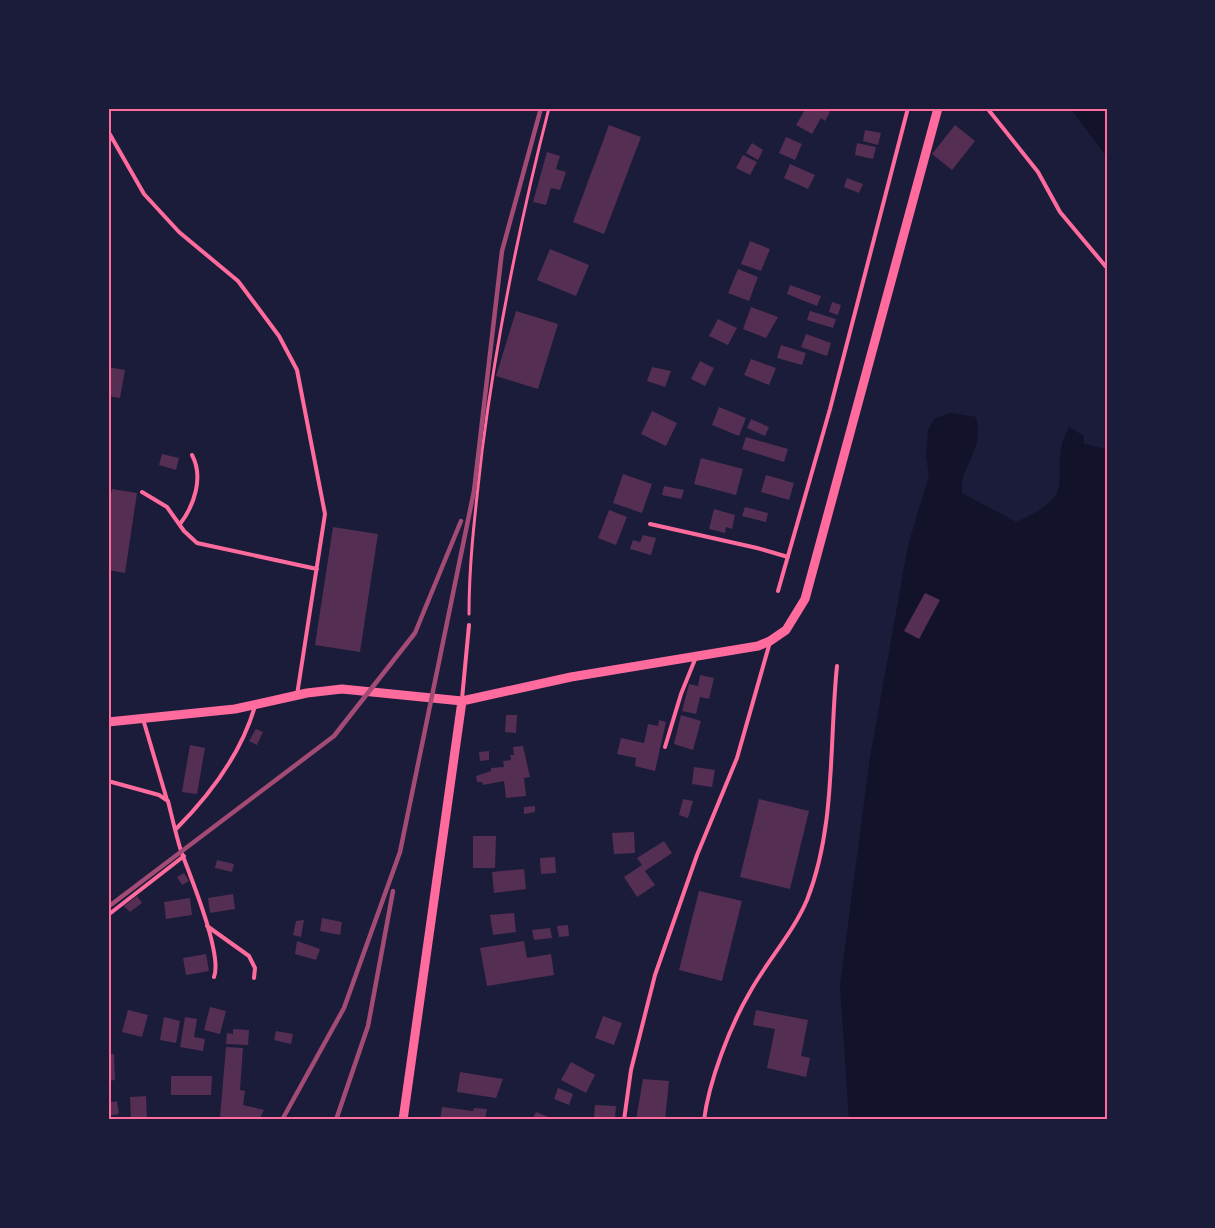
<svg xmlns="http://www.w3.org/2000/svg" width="1215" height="1228" font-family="'Nunito Sans',sans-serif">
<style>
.water{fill:#12122b}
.building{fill:#542f53}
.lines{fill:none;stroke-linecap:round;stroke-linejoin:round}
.path{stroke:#ff6b9d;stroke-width:3}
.service{stroke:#ff6b9d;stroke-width:4}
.tertiary{stroke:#ff6b9d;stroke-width:9}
.rail{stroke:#a44b75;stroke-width:4.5}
.neatline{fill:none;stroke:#ff6b9d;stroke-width:2}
</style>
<rect width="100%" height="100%" fill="#1b1b3a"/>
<path class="water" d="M 1070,108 L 1107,108 L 1107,157 Z
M 951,413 L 976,417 C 985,452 959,465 962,493 L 1016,522 C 1088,491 1043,475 1069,427 L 1084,436 L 1084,444 L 1107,449 L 1107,1120 L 849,1120 L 840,985 L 870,757 L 908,546 L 929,475 L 926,455 L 928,430 L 935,418 Z"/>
<path class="building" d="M 806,108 L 824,108 L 830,112 L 825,121 L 821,118 L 812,134 L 796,125 Z
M 609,125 L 641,137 L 604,234 L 573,222 Z
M 955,125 L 975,141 L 952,170 L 932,154 Z
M 865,130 L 881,133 L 878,145 L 863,141 Z
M 786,137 L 802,144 L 795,160 L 779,153 Z
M 752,143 L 763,150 L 758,160 L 746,153 Z
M 857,143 L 876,147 L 873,159 L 855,155 Z
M 547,152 L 560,156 L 556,169 L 566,172 L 560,190 L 551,188 L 546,205 L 533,202 Z
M 743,155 L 757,162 L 750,175 L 736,168 Z
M 790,164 L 815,175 L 808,189 L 784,178 Z
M 847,178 L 863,184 L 859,193 L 844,187 Z
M 750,241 L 770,249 L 761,271 L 741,264 Z
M 550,249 L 589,265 L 576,296 L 537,280 Z
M 738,269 L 758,277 L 749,301 L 728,293 Z
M 790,285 L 821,296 L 817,306 L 787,294 Z
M 832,302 L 841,305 L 838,315 L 829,312 Z
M 751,307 L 778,317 L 766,338 L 743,329 Z
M 516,311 L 558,324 L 538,389 L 496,376 Z
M 810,311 L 836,319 L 833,328 L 807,320 Z
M 718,319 L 737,328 L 728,345 L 709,336 Z
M 806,334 L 831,343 L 827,356 L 801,347 Z
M 781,345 L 806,353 L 802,365 L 777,358 Z
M 751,359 L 776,368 L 769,385 L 744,375 Z
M 700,361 L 714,368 L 705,386 L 691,379 Z
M 108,367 L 125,370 L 120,398 L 108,396 Z
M 652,367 L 671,371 L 665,387 L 647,381 Z
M 719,407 L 746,418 L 739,436 L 712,425 Z
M 652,411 L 677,423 L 666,446 L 641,434 Z
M 751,419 L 769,427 L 765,436 L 747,428 Z
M 746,437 L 788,449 L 784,462 L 742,449 Z
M 162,454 L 179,458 L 176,470 L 159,465 Z
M 701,458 L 743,469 L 736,495 L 694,484 Z
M 623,474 L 652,484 L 642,513 L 613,503 Z
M 766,475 L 794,483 L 789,500 L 761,492 Z
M 664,486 L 684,490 L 681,499 L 662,495 Z
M 112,489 L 137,493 L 125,573 L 108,570 L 108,507 Z
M 745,507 L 768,513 L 766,522 L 742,516 Z
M 714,509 L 735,515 L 732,529 L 726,527 L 725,533 L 709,529 Z
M 609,510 L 627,517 L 616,545 L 598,538 Z
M 333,527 L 378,534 L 360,652 L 315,645 Z
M 643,535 L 656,538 L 651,555 L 630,549 L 633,540 L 640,542 Z
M 925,593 L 940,600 L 919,639 L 904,631 Z
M 700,675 L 714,678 L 709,699 L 700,697 L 696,714 L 682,711 L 689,684 L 698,686 Z
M 506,715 L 517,715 L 516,733 L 505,732 Z
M 681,715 L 701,721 L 693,750 L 674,744 Z
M 659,720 L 666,722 L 655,771 L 635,766 L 636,758 L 617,754 L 621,738 L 644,743 L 648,724 L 658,726 Z
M 256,729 L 263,732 L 257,745 L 249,741 Z
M 190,745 L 205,748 L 197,794 L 182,792 Z
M 523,746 L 530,777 L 524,778 L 526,796 L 506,798 L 504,781 L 483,785 L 482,782 L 477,782 L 476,776 L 491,771 L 491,768 L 504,767 L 503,761 L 511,760 L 510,755 L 514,755 L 513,747 Z
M 489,751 L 489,760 L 480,761 L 479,752 Z
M 694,767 L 715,770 L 712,787 L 692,784 Z
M 683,799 L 693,801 L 688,818 L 679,815 Z
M 759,799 L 809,811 L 790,889 L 740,877 Z
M 535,806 L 535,812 L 524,814 L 524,807 Z
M 634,832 L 635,853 L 614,854 L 612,833 Z
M 473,836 L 496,836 L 495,868 L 473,868 Z
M 664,841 L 672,853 L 645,871 L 655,885 L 637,897 L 624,877 L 642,865 L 637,858 Z
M 555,857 L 556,873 L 541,874 L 540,858 Z
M 217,860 L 234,864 L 232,872 L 215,868 Z
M 524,869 L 526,889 L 494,893 L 492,872 Z
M 184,873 L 189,881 L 182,885 L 177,877 Z
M 699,891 L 742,901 L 722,981 L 679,970 Z
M 233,894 L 235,909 L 210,913 L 208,898 Z
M 137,896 L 142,903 L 130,912 L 124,906 Z
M 190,898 L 192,915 L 166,919 L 164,902 Z
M 514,913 L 516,932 L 493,935 L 490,915 Z
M 322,918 L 342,922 L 340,935 L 320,931 Z
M 304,920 L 301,937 L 293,935 L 296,921 Z
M 568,925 L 569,936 L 559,937 L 557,926 Z
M 550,928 L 552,938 L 534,940 L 532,930 Z
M 297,941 L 320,949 L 316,960 L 295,954 Z
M 524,941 L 527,958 L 551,954 L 554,975 L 487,986 L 480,948 Z
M 206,954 L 209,971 L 186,975 L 183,958 Z
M 210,1007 L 226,1011 L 220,1034 L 204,1030 Z
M 128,1010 L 148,1015 L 142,1037 L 122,1032 Z
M 756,1010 L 808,1020 L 801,1056 L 810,1058 L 806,1077 L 767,1068 L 775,1029 L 753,1025 Z
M 603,1016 L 622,1023 L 614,1045 L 595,1038 Z
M 164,1017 L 180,1021 L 176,1043 L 160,1040 Z
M 185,1017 L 197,1019 L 194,1037 L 205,1039 L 203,1051 L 180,1047 Z
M 233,1029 L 249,1030 L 248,1045 L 226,1044 L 227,1033 L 233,1034 Z
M 276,1031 L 293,1034 L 291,1044 L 274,1040 Z
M 226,1047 L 243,1048 L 240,1090 L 245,1091 L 243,1105 L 264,1110 L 259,1120 L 228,1120 L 220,1117 Z
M 114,1054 L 115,1080 L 108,1081 L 108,1055 Z
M 571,1062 L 595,1075 L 586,1093 L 561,1080 Z
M 460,1072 L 503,1079 L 496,1098 L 457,1092 Z
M 171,1076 L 212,1076 L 211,1095 L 171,1095 Z
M 643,1079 L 669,1081 L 665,1120 L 636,1120 Z
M 558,1088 L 573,1094 L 569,1105 L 554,1099 Z
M 146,1096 L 147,1119 L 131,1120 L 130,1097 Z
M 117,1101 L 119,1114 L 108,1116 L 108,1103 Z
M 595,1105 L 616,1106 L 615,1118 L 594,1117 Z
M 442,1107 L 473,1111 L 474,1108 L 487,1109 L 485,1120 L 440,1120 Z
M 536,1112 L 556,1120 L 532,1120 Z"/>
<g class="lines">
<path class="path" d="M 469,614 C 469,559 476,506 482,451 C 497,335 520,221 549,108"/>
<path class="service" d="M 987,108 L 1038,172 L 1060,212 L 1107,268
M 108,131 L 144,194 L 179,232 L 238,281 L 279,336 L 297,370 L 325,514 L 297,695
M 142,492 L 167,507 L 184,531 L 197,543 L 317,569
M 180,524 C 194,506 204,477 192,455
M 650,524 L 757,548 L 788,557
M 778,591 L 830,409 L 908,108
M 462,699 L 469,625
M 143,719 L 167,800
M 665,747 L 681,694 L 696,657
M 108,781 L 159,795 L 168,801 C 172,817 176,835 181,851 C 190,875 223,955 214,977
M 176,829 C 211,794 241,754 255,706
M 108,915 L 184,856
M 207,926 L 249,956 L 255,968 L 254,978
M 624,1120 L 631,1070 L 655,975 L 697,855 L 737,758 L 770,642
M 704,1120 C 709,1081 730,1026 750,992 C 767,961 793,933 807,900 C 836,827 829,743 837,666"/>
<path class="tertiary" d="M 108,722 L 235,709 L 307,693 L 342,689 L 462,701 L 571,677 L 758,646 L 770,641 L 786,630 L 805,599 L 938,108
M 403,1120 L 462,701"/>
<path class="rail" d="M 108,907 L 334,736 L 415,633 L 461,521
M 282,1120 L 344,1008 L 400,852 L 474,491 L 502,251 L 541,108
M 336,1120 L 368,1026 L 393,891"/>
</g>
<rect width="1215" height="1228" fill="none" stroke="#1b1b3a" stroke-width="219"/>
<rect x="110" y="110" width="996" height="1008" class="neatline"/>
</svg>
